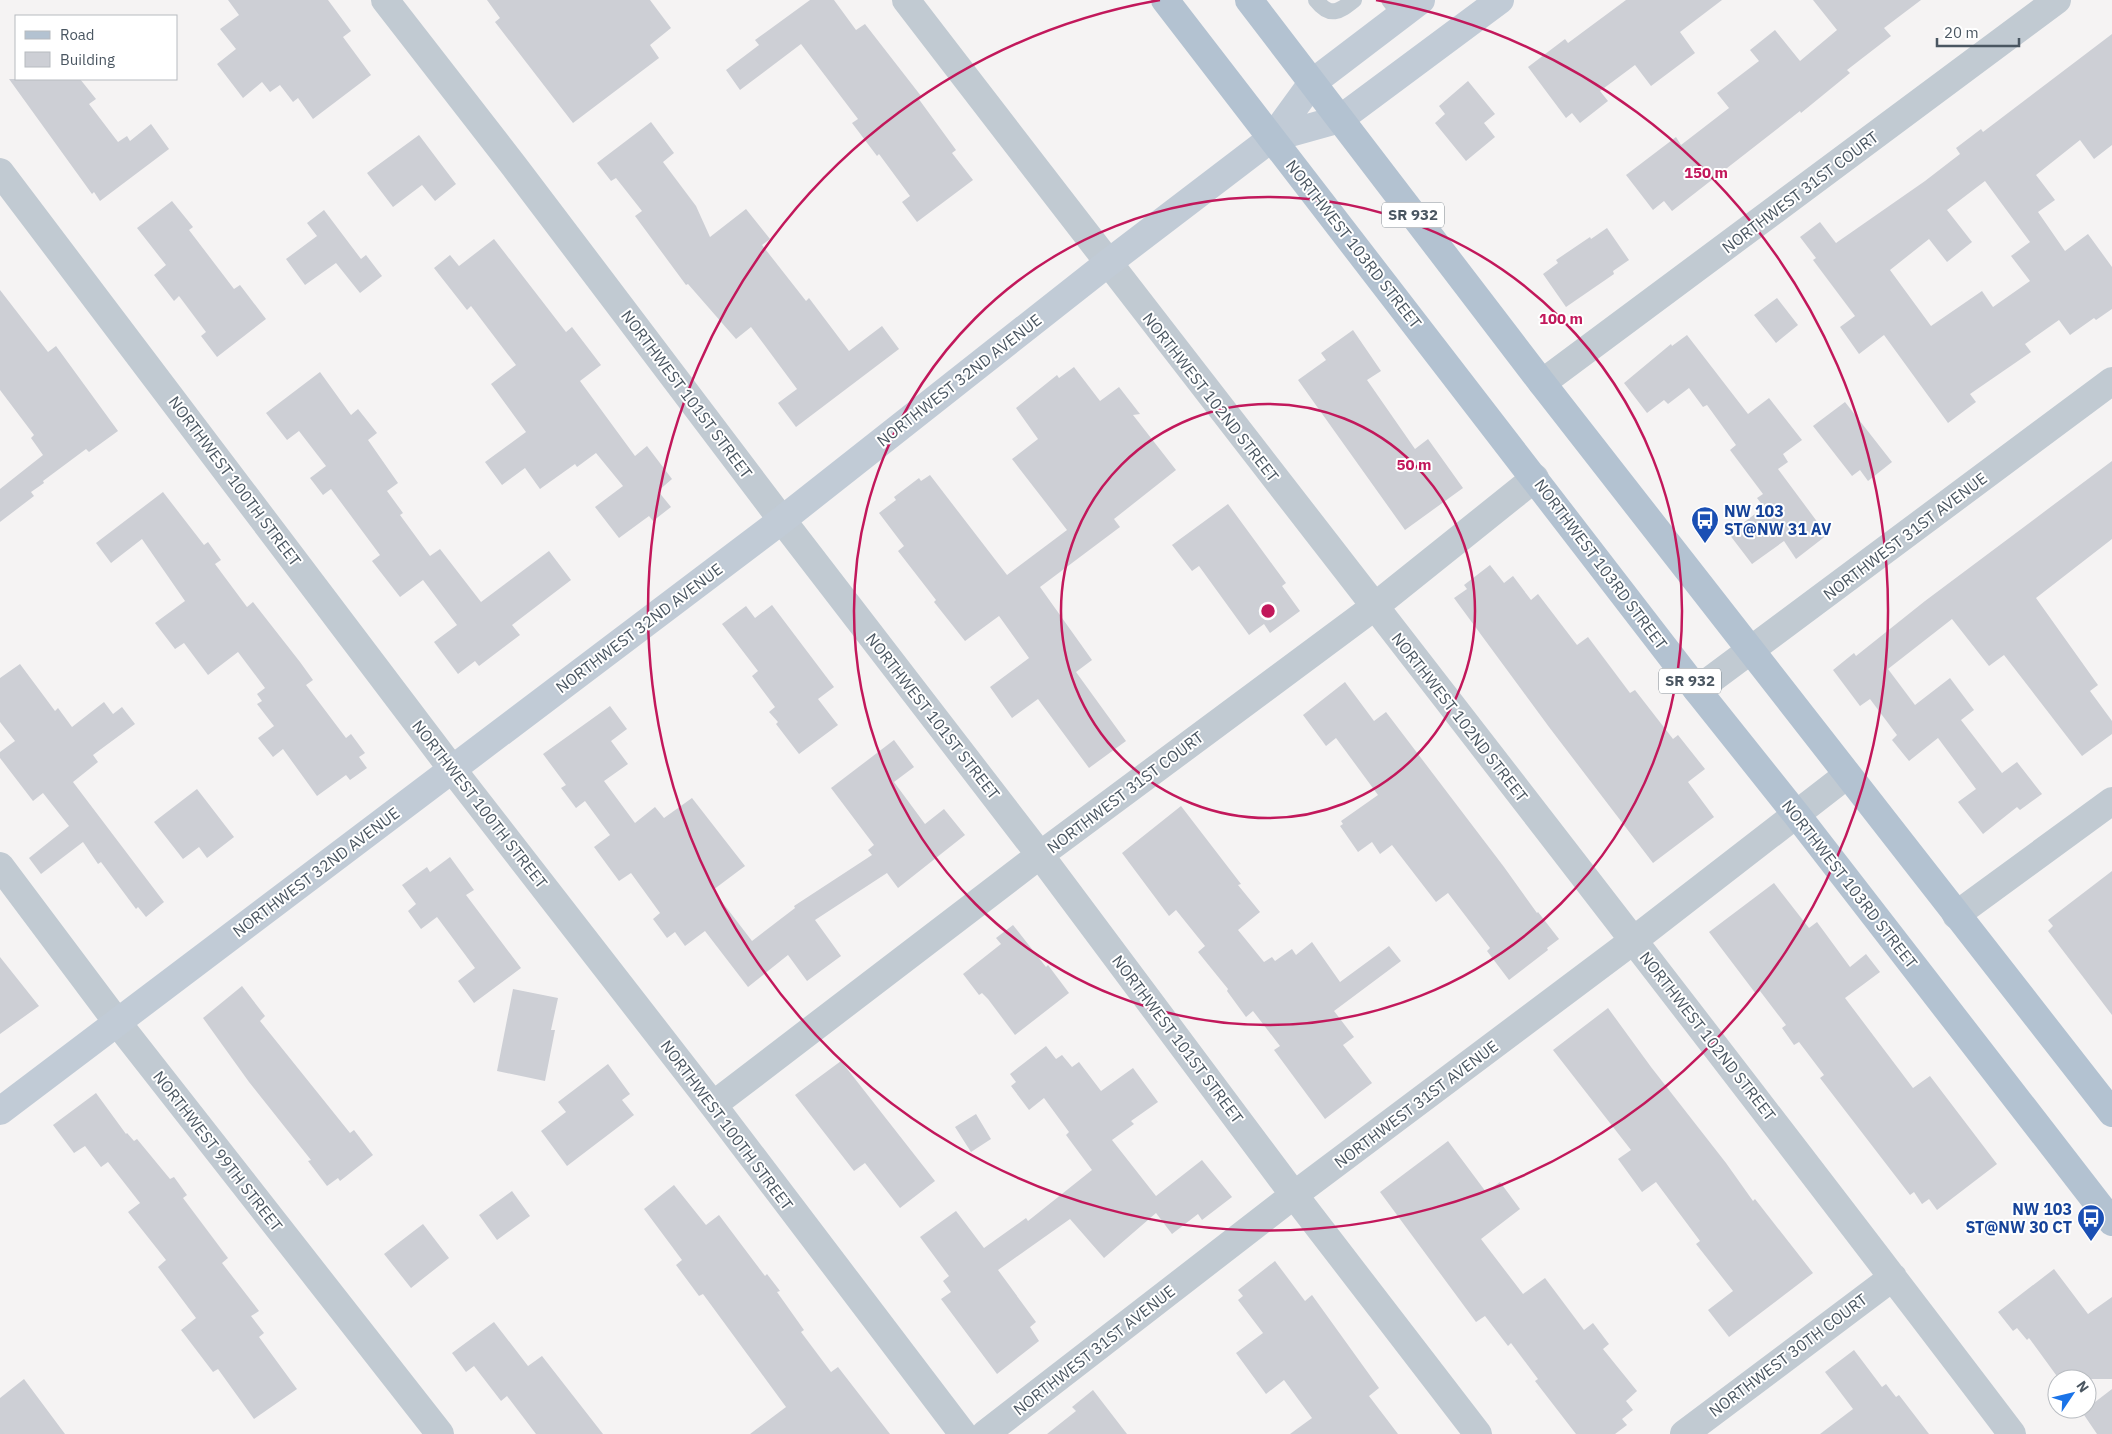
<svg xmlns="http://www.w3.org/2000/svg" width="2112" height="1434" font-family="'IBM Plex Sans',sans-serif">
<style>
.building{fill:#cdcfd5;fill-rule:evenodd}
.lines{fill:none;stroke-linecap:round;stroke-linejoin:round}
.lane{stroke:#c1cad2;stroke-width:16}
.street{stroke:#c1cad2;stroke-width:28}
.secondary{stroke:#c1cbd6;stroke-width:28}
.primary{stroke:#b3c2d1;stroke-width:28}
.ring{fill:none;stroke:#c2185b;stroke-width:2.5}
.labels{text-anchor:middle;stroke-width:4;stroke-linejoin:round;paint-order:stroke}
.shield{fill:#fff;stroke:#808990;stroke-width:1}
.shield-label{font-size:15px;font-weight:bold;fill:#4a5661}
.street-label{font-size:16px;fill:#4a5661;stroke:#fff}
.transit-label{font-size:16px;font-weight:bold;fill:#164399;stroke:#fff;text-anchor:start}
.centre{fill:#c2185b;stroke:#fff;stroke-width:2.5}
.ring-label{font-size:15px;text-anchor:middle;font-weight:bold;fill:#c2185b;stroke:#fff;stroke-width:4;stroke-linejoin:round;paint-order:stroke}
</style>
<rect width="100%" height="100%" fill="#f5f3f3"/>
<path class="building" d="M 228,0 L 328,0 L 351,31 L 343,37 L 371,75 L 313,119 L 298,98 L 293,102 L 280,85 L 270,92 L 262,82 L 243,98 L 217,64 L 236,49 L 220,29 L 239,15 Z
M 487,0 L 650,0 L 671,28 L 650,45 L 659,58 L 573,123 L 495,22 L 500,18 Z
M 810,0 L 834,0 L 856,30 L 865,24 L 921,96 L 918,98 L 956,150 L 952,153 L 973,180 L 917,222 L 902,202 L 910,196 L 879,154 L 877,156 L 852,123 L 858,119 L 801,44 L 740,90 L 726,70 L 759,45 L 755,40 Z
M 1626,0 L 1722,0 L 1680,32 L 1695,53 L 1651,86 L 1635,65 L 1600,91 L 1608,101 L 1580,123 L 1572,113 L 1566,118 L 1528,67 L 1565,39 L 1568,43 Z
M 1813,0 L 1921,0 L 1884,28 L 1891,36 L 1847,70 L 1850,73 L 1801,113 L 1800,111 L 1672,211 L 1664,201 L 1653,210 L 1626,175 L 1676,137 L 1681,145 L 1729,108 L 1717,93 L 1759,61 L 1750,50 L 1775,30 L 1800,61 L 1837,30 Z
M 2112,34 L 2112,145 L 2094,159 L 2080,140 L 2036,175 L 2055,200 L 2038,212 L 2065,251 L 2088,234 L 2112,267 L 2112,309 L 2096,320 L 2094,318 L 2070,335 L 2059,320 L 2025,344 L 2031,352 L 1970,394 L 1976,402 L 1948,423 L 1884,335 L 1859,354 L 1840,327 L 1855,316 L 1813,260 L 1816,258 L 1800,237 L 1820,222 L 1836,243 L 1925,181 L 1960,154 L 1956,148 L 1981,129 L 1983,132 ZM 1985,181 L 2030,242 L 2011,256 L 2030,281 L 1993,307 L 1982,291 L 1931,326 L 1890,270 L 1929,239 L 1947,262 L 1972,242 L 1947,210 Z
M 9,79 L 80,79 L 96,99 L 89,104 L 118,142 L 127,136 L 130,141 L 151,124 L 169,149 L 100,201 L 94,192 L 92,194 Z
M 1468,81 L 1495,114 L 1484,123 L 1495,137 L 1466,161 L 1435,123 L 1445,114 L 1439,106 Z
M 651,122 L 674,153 L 663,162 L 696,206 L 710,237 L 746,209 L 770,239 L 762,245 L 806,301 L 809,298 L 849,351 L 882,326 L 899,349 L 796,427 L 778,403 L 797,389 L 751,327 L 736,339 L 688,284 L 686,285 L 635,216 L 642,211 L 616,178 L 611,181 L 597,163 Z
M 419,135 L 456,184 L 435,201 L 422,185 L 393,207 L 367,173 Z
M 172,201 L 193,227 L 189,230 L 234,289 L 240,285 L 266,319 L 217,357 L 201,336 L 206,332 L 179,296 L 174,301 L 154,275 L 166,265 L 137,228 Z
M 324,210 L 361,259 L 366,255 L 382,276 L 360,293 L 336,263 L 305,285 L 286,259 L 317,236 L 307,223 Z
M 1607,228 L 1629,260 L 1613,271 L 1614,274 L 1566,307 L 1543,274 L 1558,263 L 1556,260 L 1590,237 L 1591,239 Z
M 494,239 L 566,332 L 572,327 L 601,365 L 580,381 L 635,456 L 647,446 L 672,479 L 658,491 L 671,507 L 653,521 L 649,516 L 619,538 L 595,507 L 623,486 L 596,453 L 577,467 L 575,464 L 540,489 L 525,468 L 502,485 L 485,462 L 526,432 L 491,384 L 516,365 L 471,306 L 467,310 L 434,268 L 450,255 L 459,266 Z
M 0,290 L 48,352 L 56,346 L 118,431 L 89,452 L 86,449 L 43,481 L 44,483 L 31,492 L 34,496 L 0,522 L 0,489 L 43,455 L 31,438 L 34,435 L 0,390 Z
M 1777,298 L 1798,325 L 1776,343 L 1754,315 Z
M 1353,330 L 1381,371 L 1367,380 L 1415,449 L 1428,439 L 1463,488 L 1405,530 L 1298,380 L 1326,360 L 1321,353 Z
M 1687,335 L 1748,414 L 1769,398 L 1802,440 L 1783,454 L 1788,462 L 1778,469 L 1827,535 L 1796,559 L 1784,541 L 1752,564 L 1729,534 L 1764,507 L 1757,498 L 1763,494 L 1730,450 L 1736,445 L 1707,405 L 1703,407 L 1689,388 L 1668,404 L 1664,400 L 1647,413 L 1624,383 L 1671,344 L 1672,346 Z
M 1074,367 L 1100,401 L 1119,387 L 1140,414 L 1133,415 L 1176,470 L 1114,519 L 1120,527 L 1040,587 L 1092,660 L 1076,672 L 1126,741 L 1089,768 L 1038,699 L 1012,718 L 990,687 L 1029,658 L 999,616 L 965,641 L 934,602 L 936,600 L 898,551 L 904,546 L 879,513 L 896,500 L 894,497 L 919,478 L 921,481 L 930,475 L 1007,575 L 1067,530 L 1012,459 L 1038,439 L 1016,408 L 1057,375 L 1059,378 Z
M 320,372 L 351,415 L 358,409 L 377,433 L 368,440 L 398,483 L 387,491 L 403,513 L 400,515 L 430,556 L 440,549 L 481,602 L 549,551 L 571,580 L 512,625 L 520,635 L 479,666 L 475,661 L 458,674 L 434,642 L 457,625 L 423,580 L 400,597 L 372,561 L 380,555 L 331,489 L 323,495 L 310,478 L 326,466 L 299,431 L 287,440 L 266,413 Z
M 1845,402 L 1892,462 L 1868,481 L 1860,470 L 1852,476 L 1813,426 Z
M 2112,461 L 2112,539 L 2036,598 L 2098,685 L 2090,691 L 2112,721 L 2112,734 L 2082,756 L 2004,655 L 1989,666 L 1952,619 L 1888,669 L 1915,705 L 1950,678 L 1974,710 L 1961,720 L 2002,773 L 2017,762 L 2042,794 L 2020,810 L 2017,807 L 1983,834 L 1958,802 L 1976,789 L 1938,738 L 1909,761 L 1892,740 L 1897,735 L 1870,699 L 1860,706 L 1833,670 L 1854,653 L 1856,656 L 1925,601 Z
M 163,492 L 204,545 L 208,542 L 221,560 L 215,564 L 247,607 L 253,602 L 300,662 L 313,680 L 306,685 L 346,738 L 351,734 L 365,753 L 359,757 L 367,768 L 350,780 L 346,775 L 317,796 L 283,749 L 273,757 L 258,738 L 274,726 L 257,704 L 262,701 L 257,694 L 265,688 L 238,652 L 208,675 L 184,643 L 175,649 L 155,623 L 185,601 L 142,539 L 111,563 L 96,543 Z
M 1228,504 L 1286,583 L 1282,586 L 1300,611 L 1270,633 L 1264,624 L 1249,635 L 1199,566 L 1192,571 L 1172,545 Z
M 1490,565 L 1504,583 L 1513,576 L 1531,600 L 1538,594 L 1577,645 L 1588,637 L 1630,693 L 1635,690 L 1673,739 L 1678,735 L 1705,769 L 1688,782 L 1714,817 L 1653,863 L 1549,727 L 1454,598 L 1467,589 L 1464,585 Z
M 772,605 L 834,687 L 818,699 L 838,725 L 799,754 L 776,724 L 778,722 L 769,712 L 775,707 L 752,676 L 758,671 L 722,624 L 746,606 L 755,618 Z
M 20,664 L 55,711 L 58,708 L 72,727 L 104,702 L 113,714 L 122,707 L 135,724 L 93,755 L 98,762 L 73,782 L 164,902 L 146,917 L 138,907 L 136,909 L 101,862 L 98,864 L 83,842 L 41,874 L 29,858 L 69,826 L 43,793 L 33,801 L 0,758 L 0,752 L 15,741 L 0,722 L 0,678 Z
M 1345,682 L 1374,721 L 1386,712 L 1504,867 L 1537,913 L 1538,912 L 1559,939 L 1547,948 L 1548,950 L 1509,980 L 1487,951 L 1490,948 L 1448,893 L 1436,902 L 1392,845 L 1380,854 L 1372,842 L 1358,852 L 1340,826 L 1343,824 L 1341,821 L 1378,795 L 1336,738 L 1326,746 L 1303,715 Z
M 610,706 L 627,729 L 611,741 L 628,764 L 604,781 L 635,823 L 655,807 L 664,818 L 692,798 L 745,866 L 713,890 L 752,941 L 795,908 L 794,906 L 872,855 L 868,850 L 874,845 L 831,788 L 894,740 L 914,767 L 894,782 L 925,824 L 944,809 L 965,835 L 898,888 L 887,873 L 815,920 L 841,956 L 807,981 L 788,955 L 748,987 L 705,931 L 685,946 L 675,932 L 667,938 L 653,919 L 660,913 L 631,873 L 619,881 L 594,847 L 610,835 L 585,801 L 576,808 L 561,788 L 566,785 L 543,754 Z
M 197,789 L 234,837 L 207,858 L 199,847 L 183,859 L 154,822 Z
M 1181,806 L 1241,884 L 1238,885 L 1260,912 L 1238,930 L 1264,962 L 1272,957 L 1275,961 L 1292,949 L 1296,955 L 1312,942 L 1340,982 L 1389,946 L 1401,961 L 1334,1011 L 1354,1037 L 1343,1045 L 1372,1083 L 1325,1119 L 1274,1050 L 1280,1046 L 1253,1011 L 1246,1017 L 1227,991 L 1228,989 L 1198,952 L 1205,946 L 1176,910 L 1169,916 L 1122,853 Z
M 450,857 L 474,890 L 466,895 L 521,968 L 474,1003 L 458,981 L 475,968 L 437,917 L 421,929 L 408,911 L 416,904 L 402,885 L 427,867 L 430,872 Z
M 2112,871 L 2112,1015 L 2048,931 L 2053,926 L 2048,920 Z
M 1774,883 L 1809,928 L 1817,922 L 1850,967 L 1866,954 L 1880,972 L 1845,998 L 1913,1088 L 1930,1076 L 1997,1164 L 1937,1210 L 1929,1199 L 1922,1204 L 1914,1192 L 1910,1195 L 1820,1078 L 1824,1075 L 1799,1042 L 1794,1045 L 1782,1028 L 1786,1025 L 1760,991 L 1756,994 L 1709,932 Z
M 1013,925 L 1046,967 L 1048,965 L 1069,993 L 1015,1035 L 988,999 L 982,993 L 979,995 L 963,974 L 1001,944 L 996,938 Z
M 0,957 L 39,1006 L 0,1034 Z
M 242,986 L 265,1016 L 260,1021 L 350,1133 L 354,1130 L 373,1155 L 340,1181 L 338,1178 L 327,1186 L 308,1161 L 311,1160 L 249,1082 L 203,1018 Z
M 513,989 L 558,998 L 551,1030 L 555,1030 L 545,1081 L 497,1071 Z
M 1608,1008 L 1651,1067 L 1726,1163 L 1753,1201 L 1755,1199 L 1813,1273 L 1729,1337 L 1708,1310 L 1733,1291 L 1696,1244 L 1700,1241 L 1656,1182 L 1642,1192 L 1618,1159 L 1631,1150 L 1553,1050 Z
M 1046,1046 L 1056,1059 L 1062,1055 L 1072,1067 L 1079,1062 L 1101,1091 L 1133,1068 L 1158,1102 L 1131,1121 L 1134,1124 L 1112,1140 L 1156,1196 L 1202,1160 L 1232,1197 L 1202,1220 L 1198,1214 L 1172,1234 L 1156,1213 L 1104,1258 L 1070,1219 L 998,1270 L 1036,1322 L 1030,1327 L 1039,1341 L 997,1374 L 941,1299 L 951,1292 L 943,1281 L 949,1276 L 920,1237 L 956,1211 L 984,1248 L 1026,1218 L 1028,1221 L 1092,1170 L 1066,1135 L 1069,1132 L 1044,1098 L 1029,1110 L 1011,1086 L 1016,1082 L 1010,1074 Z
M 841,1061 L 935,1181 L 900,1208 L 865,1163 L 854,1171 L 795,1095 Z
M 608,1064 L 630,1094 L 622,1100 L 634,1115 L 567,1166 L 541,1131 L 566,1112 L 558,1102 Z
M 96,1093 L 126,1134 L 127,1133 L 134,1141 L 137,1139 L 170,1179 L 174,1177 L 187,1195 L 183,1198 L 228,1258 L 222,1263 L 259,1311 L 251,1316 L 264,1333 L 259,1337 L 297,1389 L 254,1419 L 218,1369 L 213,1372 L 181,1330 L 196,1318 L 158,1267 L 166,1260 L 128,1212 L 140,1203 L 108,1162 L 101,1167 L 85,1146 L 74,1153 L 53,1125 Z
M 976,1114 L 991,1139 L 971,1152 L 955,1127 Z
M 1448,1141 L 1486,1192 L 1500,1182 L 1520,1209 L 1481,1239 L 1523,1294 L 1545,1278 L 1584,1330 L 1593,1323 L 1609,1344 L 1603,1349 L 1637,1391 L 1626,1401 L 1633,1410 L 1622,1419 L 1627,1425 L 1615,1434 L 1576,1434 L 1535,1381 L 1538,1379 L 1511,1343 L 1508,1346 L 1485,1316 L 1476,1322 L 1380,1192 Z
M 674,1185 L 706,1225 L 719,1215 L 765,1276 L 767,1274 L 780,1291 L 777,1292 L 804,1330 L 801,1332 L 831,1372 L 838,1367 L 890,1434 L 750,1434 L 786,1407 L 703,1294 L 699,1296 L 676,1265 L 682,1260 L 644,1209 Z
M 512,1191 L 530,1216 L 497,1240 L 479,1215 Z
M 423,1224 L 449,1258 L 411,1288 L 384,1254 Z
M 1275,1261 L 1305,1301 L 1312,1295 L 1379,1388 L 1369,1396 L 1398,1434 L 1290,1434 L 1312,1418 L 1284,1380 L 1266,1394 L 1236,1353 L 1263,1333 L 1238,1300 L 1243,1296 L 1238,1290 Z
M 2054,1269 L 2088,1314 L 2112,1297 L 2112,1379 L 2059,1379 L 2029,1338 L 2027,1340 L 2017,1328 L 2013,1331 L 1998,1312 Z
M 494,1322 L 528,1366 L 542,1356 L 603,1434 L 536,1434 L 507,1396 L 501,1401 L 474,1366 L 466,1372 L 452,1353 Z
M 1854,1350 L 1882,1387 L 1886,1384 L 1896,1397 L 1899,1395 L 1929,1434 L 1820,1434 L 1853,1409 L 1825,1372 Z
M 24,1379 L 65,1434 L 0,1434 L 0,1398 Z
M 2112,1389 L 2112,1434 L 2097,1434 L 2082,1412 Z
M 1093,1390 L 1127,1434 L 1047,1434 L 1076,1411 L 1072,1407 Z"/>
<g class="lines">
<path class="lane" d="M 1316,0 C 1330,18 1339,12 1354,0
M 1389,0 L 1401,16"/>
<path class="street" d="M 385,0 L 514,166 L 782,520 L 1040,855 L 1294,1195 L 1478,1434
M 906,0 C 1274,479 1647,953 2012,1434
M 0,172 L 452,769 L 713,1105 L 963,1434
M 1542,383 L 2057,0
M 1697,690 L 2112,381
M 0,866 L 117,1022 L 440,1434
M 1956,915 L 2112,801
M 713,1105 L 1040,855 L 1374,607 L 1535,478
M 985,1434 L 1294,1195 L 1634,940 L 1847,775
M 1684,1434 L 1893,1277"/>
<path class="secondary" d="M 1272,138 L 1340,119 L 1500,0
M 0,1111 L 782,520 L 1108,263 L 1272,138 L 1312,83 L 1421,0"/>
<path class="primary" d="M 1165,0 L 1697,690 L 1796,814 L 2112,1222
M 1249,0 L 1542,383 L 2112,1113"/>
</g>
<g class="ring">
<circle cx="1268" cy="611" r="207"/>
<circle cx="1268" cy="611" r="414"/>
<path d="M1376 0A620 620 0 1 1 1160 0"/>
</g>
<defs>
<g id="bus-pin" transform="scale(1.4375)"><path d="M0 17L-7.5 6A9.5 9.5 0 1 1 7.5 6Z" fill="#1a4fb4" stroke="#fff"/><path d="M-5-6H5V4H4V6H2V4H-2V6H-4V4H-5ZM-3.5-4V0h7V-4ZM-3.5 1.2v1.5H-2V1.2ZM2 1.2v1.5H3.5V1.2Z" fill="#fff"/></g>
</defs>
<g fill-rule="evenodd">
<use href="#bus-pin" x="1705" y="520"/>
<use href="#bus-pin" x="2091" y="1218"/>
</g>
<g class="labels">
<g class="shield">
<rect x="1382" y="202.5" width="62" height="25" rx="4"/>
<rect x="1659" y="668.5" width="62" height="25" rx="4"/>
</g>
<g class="shield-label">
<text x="1413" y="220">SR 932</text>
<text x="1690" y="686">SR 932</text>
</g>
<g class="street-label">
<text transform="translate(1800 192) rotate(-37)" y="6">NORTHWEST 31ST COURT</text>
<text transform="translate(1354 244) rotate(52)" y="6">NORTHWEST 103RD STREET</text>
<text transform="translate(959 380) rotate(-38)" y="6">NORTHWEST 32ND AVENUE</text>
<text transform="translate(687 394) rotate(53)" y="6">NORTHWEST 101ST STREET</text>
<text transform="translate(1211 397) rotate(52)" y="6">NORTHWEST 102ND STREET</text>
<text transform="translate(235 481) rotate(53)" y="6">NORTHWEST 100TH STREET</text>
<text transform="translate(1905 536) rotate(-37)" y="6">NORTHWEST 31ST AVENUE</text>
<text transform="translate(1601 564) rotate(53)" y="6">NORTHWEST 103RD STREET</text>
<text transform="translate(639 628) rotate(-37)" y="6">NORTHWEST 32ND AVENUE</text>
<text transform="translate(933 716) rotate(52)" y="6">NORTHWEST 101ST STREET</text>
<text transform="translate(1460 717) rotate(52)" y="6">NORTHWEST 102ND STREET</text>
<text transform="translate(1125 792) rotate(-37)" y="6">NORTHWEST 31ST COURT</text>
<text transform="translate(480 804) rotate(52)" y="6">NORTHWEST 100TH STREET</text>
<text transform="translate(316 872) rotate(-37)" y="6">NORTHWEST 32ND AVENUE</text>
<text transform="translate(1850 884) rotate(52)" y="6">NORTHWEST 103RD STREET</text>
<text transform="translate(1708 1036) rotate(52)" y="6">NORTHWEST 102ND STREET</text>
<text transform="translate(1178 1039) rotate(53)" y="6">NORTHWEST 101ST STREET</text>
<text transform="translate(1416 1104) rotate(-37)" y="6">NORTHWEST 31ST AVENUE</text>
<text transform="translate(727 1125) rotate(53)" y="6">NORTHWEST 100TH STREET</text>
<text transform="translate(218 1151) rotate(52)" y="6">NORTHWEST 99TH STREET</text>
<text transform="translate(1094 1350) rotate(-38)" y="6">NORTHWEST 31ST AVENUE</text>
<text transform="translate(1788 1355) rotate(-37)" y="6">NORTHWEST 30TH COURT</text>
</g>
<g class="transit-label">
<text x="1724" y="517">NW 103<tspan x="1724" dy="18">ST@NW 31 AV</tspan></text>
<text x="2072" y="1215" text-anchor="end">NW 103<tspan x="2072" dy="18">ST@NW 30 CT</tspan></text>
</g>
</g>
<circle cx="1268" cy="611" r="8" class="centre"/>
<g class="ring-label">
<text x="1706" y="178">150 m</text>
<text x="1561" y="324">100 m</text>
<text x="1414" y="470">50 m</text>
</g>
<rect x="15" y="15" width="162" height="65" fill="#ffffff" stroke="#b7bbc0"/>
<rect x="25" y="31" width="25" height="8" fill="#b3c2d1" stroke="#b7bbc0"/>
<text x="60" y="40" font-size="15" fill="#4a5661">Road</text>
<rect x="25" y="52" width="25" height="15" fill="#cdcfd5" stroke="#b7bbc0"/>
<text x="60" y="65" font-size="15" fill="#4a5661">Building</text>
<g transform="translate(2072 1394) rotate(55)"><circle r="24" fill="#ffffff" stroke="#b7bbc0"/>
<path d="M0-4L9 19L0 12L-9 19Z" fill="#1a73e8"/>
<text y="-8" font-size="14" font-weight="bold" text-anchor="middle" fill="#4a5661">N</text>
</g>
<path d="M1937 38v8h82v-8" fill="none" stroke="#4a5661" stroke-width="2.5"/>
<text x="1944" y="38" font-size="15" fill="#4a5661" stroke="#ffffff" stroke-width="4" paint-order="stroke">20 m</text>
</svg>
